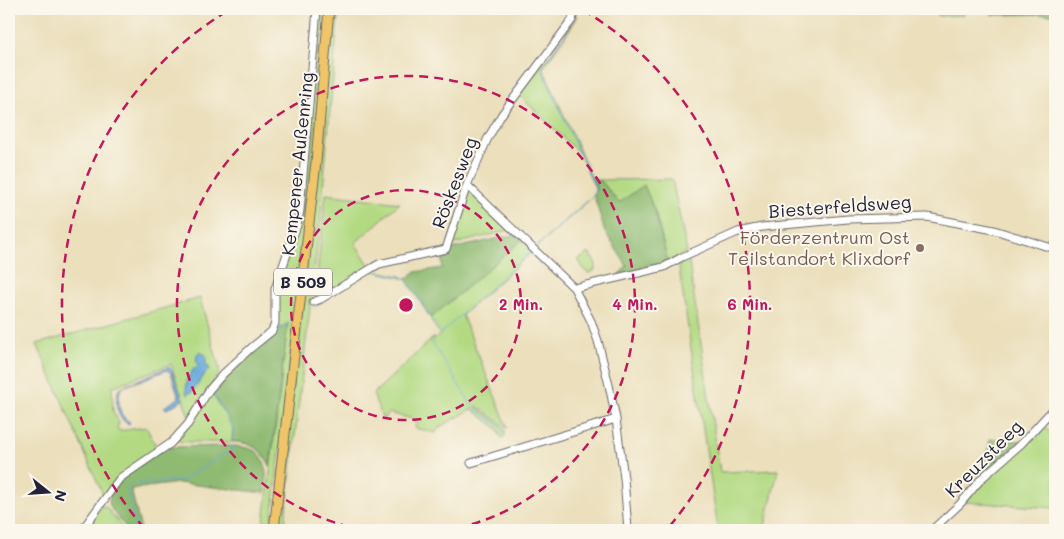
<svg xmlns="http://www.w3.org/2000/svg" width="1064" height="539" font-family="Mali,sans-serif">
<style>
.green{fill:#b3da83;stroke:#6a7e5f;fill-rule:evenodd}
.forest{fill:#8eba71;stroke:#586e56}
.water{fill:#68a9db;stroke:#45668b}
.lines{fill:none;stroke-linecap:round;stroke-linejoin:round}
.stream{stroke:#68a9db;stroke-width:1}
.minor-casing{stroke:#686468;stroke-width:9}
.major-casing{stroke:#686468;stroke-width:11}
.minor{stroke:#fff;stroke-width:7}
.major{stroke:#eec569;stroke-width:9}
.ring{fill:none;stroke:#c2185b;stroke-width:2.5;stroke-dasharray:9 6}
.education-dot{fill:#8d6e63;stroke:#fbf7ec;stroke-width:2}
.labels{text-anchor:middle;stroke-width:4;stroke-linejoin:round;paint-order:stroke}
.shield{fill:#fbf7ec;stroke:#636270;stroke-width:1}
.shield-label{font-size:16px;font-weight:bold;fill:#22223b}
.street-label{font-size:18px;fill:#22223b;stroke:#fbf7ec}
.education-label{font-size:18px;fill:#785e54;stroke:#fbf7ec;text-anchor:end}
.centre{fill:#c2185b;stroke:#fbf7ec;stroke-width:2.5}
.ring-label{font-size:15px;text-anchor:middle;font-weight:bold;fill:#c2185b;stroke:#fbf7ec;stroke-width:4;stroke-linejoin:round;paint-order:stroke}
</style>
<rect width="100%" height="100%" fill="#fbf7ec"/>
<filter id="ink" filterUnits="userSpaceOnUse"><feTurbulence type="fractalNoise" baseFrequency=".02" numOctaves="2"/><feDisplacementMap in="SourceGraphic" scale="10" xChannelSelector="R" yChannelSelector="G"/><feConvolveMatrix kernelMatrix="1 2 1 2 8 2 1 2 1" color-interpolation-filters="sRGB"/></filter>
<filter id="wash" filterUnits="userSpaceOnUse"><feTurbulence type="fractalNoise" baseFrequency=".0096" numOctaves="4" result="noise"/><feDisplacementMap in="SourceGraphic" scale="20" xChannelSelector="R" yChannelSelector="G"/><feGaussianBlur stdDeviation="1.12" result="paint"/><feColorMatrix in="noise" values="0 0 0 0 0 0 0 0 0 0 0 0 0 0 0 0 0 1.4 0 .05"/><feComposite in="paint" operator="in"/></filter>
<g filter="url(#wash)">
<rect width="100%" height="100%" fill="#ebdfbc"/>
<path class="green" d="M 319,9 L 325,9 L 319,101 L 271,530 L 263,530 L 288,324 L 277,330 L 277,289 L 298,225 Z
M 332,9 L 339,9 L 320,221 L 284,530 L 277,530 Z
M 939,9 L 963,9 L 964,15 L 938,16 Z
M 576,15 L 576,20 L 543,68 L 596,188 L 595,195 L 535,248 L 594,195 L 595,188 L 579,153 L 519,95 L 563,38 Z
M 672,179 L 687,252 L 668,262 L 655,212 L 644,185 L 619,204 L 603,183 L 598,180 Z
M 468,189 L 510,230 L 451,245 L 449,243 Z
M 326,194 L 400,203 L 355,243 L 370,266 L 322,297 L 317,297 L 315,293 Z
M 522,240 L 533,251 L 462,315 L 508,428 L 477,406 L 476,407 L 502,426 L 505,430 L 505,436 L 502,438 L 500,436 L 498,429 L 472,409 L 438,428 L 436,433 L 415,428 L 417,420 L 389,413 L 383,420 L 373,394 L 433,338 L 435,339 L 440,334 L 406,279 L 371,270 L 401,276 L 406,279 L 410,283 Z
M 589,253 L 596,264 L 595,270 L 589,273 L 586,272 L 578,260 Z
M 688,256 L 720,472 L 778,470 L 764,530 L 718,530 L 678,261 Z
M 200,298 L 219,367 L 219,373 L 189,417 L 171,364 L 112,387 L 113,411 L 119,423 L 117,428 L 119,431 L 146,427 L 155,444 L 155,452 L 104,497 L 37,344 ZM 198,365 L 209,367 L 209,369 L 191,393 L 187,379 L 193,370 Z
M 211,392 L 233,428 L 232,442 L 180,442 L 178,439 Z
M 1042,427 L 1055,434 L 1055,508 L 965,502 L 985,479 Z
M 101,506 L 106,507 L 124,530 L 84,530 Z"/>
<path class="forest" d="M 993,9 L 1055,9 L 1055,14 L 992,15 Z
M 591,177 L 603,183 L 619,203 L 644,185 L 655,212 L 668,262 L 618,275 L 627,266 L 605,232 L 594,196 L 596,188 Z
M 513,235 L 522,240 L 431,318 L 406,279 L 415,272 L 442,268 L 443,251 Z
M 288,323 L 270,466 C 263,450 249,441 232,442 L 233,428 L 211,390 L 265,339 Z
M 990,439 L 1022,441 L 982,475 Z
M 232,446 C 267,447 268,464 265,493 L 179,483 L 131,489 L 141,530 L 128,530 C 122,522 113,514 110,505 C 102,486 151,458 164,449 L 172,447 Z"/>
<path class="water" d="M 200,352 L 206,355 L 206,366 L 209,367 L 209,369 C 202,377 196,390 187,395 C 184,384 189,372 198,365 L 196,359 L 198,353 Z
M 169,367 L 172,371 L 183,400 L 167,409 L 164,407 L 179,398 L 171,373 L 167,370 L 121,388 C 117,399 118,417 130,422 L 129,424 C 115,418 115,401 119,388 Z"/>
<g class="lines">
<path class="stream" d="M 536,247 L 594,195 L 595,188 L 543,72 L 543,65 L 568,31
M 374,271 L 406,279 L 440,334 L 532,251
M 314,307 L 322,302
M 275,333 L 291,322
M 434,340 L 432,342 L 470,403 L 475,409 L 502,428 L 503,435
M 212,391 L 233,428 L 234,433 L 232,441
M 137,530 L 126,488 L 129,484 L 183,480 L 233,449 L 232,446"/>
</g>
</g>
<g filter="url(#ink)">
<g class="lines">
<g class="minor-casing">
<path id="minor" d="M 467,185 L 574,288 L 591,321 L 598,341 L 609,385 L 616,419 L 624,478 L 628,530
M 574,288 L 664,267 L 682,257 L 738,232 L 762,227 L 848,219 L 927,217 L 994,230 L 1055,249
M 313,302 L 321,299 L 372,268 L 379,264 L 446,249 L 467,185 L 488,138 L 502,114 L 572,20 L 575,9
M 471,463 L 616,419
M 82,530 L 120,478 L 171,443 L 188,424 L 209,390 L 223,374 L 251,348 L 272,331 L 275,323 L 275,289 L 297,225 L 300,210 L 317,9
M 932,530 L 960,504 L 982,478 L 1022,443 L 1055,407"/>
</g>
<g class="major-casing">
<path id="major" d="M 274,530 L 316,162 L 329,9"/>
</g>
<use href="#minor" class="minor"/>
<use href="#major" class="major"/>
</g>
</g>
<g class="ring">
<circle cx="406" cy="305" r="115"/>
<path d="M364 530A229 229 0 1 1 448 530"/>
<path d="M144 528A344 344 0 0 1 229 10M583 10A344 344 0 0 1 668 528"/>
</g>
<circle class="education-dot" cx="920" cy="248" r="5"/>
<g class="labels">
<rect class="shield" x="274" y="268.5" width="58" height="27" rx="4"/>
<g class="shield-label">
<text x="303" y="288">B 509</text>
</g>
<g class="street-label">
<text transform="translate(298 164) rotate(-84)" y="6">Kempener Außenring</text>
<text transform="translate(455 183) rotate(-69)" y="6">Röskesweg</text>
<text transform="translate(840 207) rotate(-4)" y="6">Biesterfeldsweg</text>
<text transform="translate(984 459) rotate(-45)" y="6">Kreuzsteeg</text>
</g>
<g class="education-label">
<text x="910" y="244">Förderzentrum Ost<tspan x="910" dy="21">Teilstandort Klixdorf</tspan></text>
</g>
</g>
<circle cx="406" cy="305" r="8" class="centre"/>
<g class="ring-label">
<text x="521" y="310">2 Min.</text>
<text x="635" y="310">4 Min.</text>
<text x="750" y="310">6 Min.</text>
</g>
<rect width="1064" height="539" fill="none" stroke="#fbf7ec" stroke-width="30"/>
<g transform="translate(48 492) rotate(107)" stroke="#fbf7ec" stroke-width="4" paint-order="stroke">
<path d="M0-4L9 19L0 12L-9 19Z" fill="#22223b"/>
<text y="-8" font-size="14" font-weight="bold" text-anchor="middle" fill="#22223b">N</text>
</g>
</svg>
